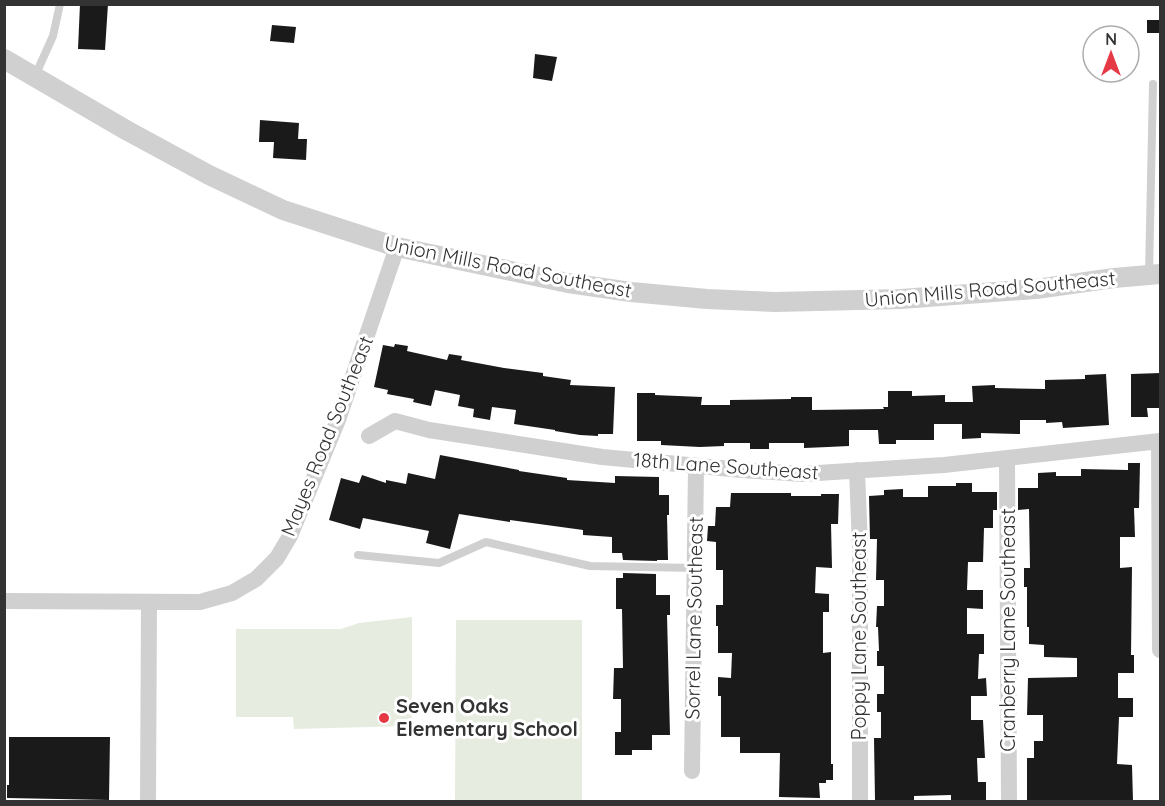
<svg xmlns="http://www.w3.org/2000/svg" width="1165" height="806" font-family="Quicksand,sans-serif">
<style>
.green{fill:#e6ecdf}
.building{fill:#1a1a1a}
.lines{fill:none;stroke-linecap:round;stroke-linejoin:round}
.service{stroke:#d0d0d0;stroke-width:8}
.minor{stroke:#d0d0d0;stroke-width:16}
.tertiary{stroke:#d0d0d0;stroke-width:20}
.poi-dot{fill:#e63946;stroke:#fff;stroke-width:2}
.labels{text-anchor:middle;stroke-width:6;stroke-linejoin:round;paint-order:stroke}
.street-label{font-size:20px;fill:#333;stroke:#fff}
.poi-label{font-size:20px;font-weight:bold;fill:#333;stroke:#fff;text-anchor:start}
</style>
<rect width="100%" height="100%" fill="#fff"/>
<path class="green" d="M 412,617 L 412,719 L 407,726 L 294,729 L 293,717 L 236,717 L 236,629 L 341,629 L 359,623 Z
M 456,620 L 582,620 L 582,801 L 455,801 Z"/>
<path class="building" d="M 80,4 L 108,4 L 105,50 L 78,49 Z
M 1147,20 L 1161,20 L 1161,33 L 1147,33 Z
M 272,25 L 296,27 L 294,43 L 270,41 Z
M 535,54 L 557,57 L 552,81 L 533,78 Z
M 260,120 L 299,123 L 298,139 L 307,139 L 306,160 L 273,158 L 274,142 L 259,142 Z
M 395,344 L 408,346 L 407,351 L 447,360 L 449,354 L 462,356 L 461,360 L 504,368 L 543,373 L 543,376 L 571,380 L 570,385 L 615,387 L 613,434 L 598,434 L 598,436 L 580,435 L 555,431 L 555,430 L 514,424 L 516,410 L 492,407 L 490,420 L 473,417 L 474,409 L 458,406 L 460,395 L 435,390 L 431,406 L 413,402 L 414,399 L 387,394 L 388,390 L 374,387 L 383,345 L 394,347 Z
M 1161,373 L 1161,408 L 1147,408 L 1148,417 L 1131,417 L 1131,374 Z
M 1106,374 L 1109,425 L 1063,428 L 1062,422 L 1046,423 L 1046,420 L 1020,420 L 1020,434 L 981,433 L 981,438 L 962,439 L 962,424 L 934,424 L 934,440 L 896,440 L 896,444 L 879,444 L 878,430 L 849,430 L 849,446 L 828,447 L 804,448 L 804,443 L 769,443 L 769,449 L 750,449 L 750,443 L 724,443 L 724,446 L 700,447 L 661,445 L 661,441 L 637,441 L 637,393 L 655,393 L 655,395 L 702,397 L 701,405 L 730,405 L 730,400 L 791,399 L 791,397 L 812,397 L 812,410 L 884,409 L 883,407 L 888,407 L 888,391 L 912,391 L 912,396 L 945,395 L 945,402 L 973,402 L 972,386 L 995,385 L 995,388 L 1045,389 L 1045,380 L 1085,379 L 1085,375 Z
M 440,455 L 519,470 L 519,471 L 567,478 L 567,480 L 615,483 L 615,476 L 659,477 L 659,495 L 669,495 L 669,515 L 667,515 L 668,560 L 657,560 L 657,561 L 623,560 L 622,553 L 612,553 L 612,537 L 583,535 L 583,530 L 510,520 L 510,522 L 459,514 L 450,549 L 426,543 L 429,531 L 363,518 L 360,529 L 329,520 L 341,478 L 359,483 L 362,475 L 386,483 L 386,480 L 406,484 L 408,473 L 435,479 Z
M 1128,463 L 1140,463 L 1139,508 L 1134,508 L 1135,537 L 1120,537 L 1120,568 L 1132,567 L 1131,655 L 1134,655 L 1134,673 L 1118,673 L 1118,698 L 1133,698 L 1133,717 L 1119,717 L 1117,764 L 1132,765 L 1133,801 L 1027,801 L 1027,758 L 1034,758 L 1034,741 L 1043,741 L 1043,715 L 1027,715 L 1028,678 L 1077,677 L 1077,658 L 1044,657 L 1044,645 L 1029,644 L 1029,627 L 1027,627 L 1027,587 L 1024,587 L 1024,568 L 1030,568 L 1029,509 L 1018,510 L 1018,488 L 1038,488 L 1038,473 L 1056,472 L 1056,476 L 1081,476 L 1081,469 L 1128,470 Z
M 956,483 L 972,483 L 972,492 L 997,492 L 997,510 L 993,510 L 993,528 L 984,528 L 983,562 L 968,562 L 967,590 L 983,590 L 983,609 L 967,608 L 967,634 L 984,634 L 984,654 L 979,654 L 978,679 L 986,678 L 987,696 L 971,696 L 971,720 L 983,720 L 985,758 L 977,758 L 978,782 L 986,782 L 986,801 L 951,801 L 951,795 L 914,796 L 914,800 L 875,800 L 874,738 L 881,738 L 881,712 L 877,712 L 877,694 L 884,694 L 884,666 L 877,666 L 877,651 L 879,651 L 878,627 L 876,627 L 877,606 L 884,606 L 884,580 L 876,580 L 877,539 L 870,539 L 869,496 L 884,495 L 884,490 L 903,489 L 903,497 L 928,497 L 928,486 L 956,486 Z
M 731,493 L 791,493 L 791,496 L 821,496 L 821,494 L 839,494 L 838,524 L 831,524 L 832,568 L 816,567 L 815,593 L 829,594 L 829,612 L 823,612 L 823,653 L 831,652 L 831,764 L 833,764 L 833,780 L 826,780 L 826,783 L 819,783 L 820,798 L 779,797 L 780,753 L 740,753 L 740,737 L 721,737 L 721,696 L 718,696 L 718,677 L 731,678 L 732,653 L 718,653 L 718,626 L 716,626 L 716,605 L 723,605 L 723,570 L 716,570 L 716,542 L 707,541 L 708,526 L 715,526 L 716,507 L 730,507 Z
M 623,573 L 656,574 L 656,595 L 670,595 L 670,615 L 667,615 L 670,735 L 652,735 L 652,750 L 632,750 L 632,755 L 615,755 L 615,732 L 621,732 L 621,699 L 613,699 L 614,668 L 623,668 L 622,609 L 616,609 L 616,578 L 623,578 Z
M 9,737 L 110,737 L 109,800 L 7,798 L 7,785 L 9,785 Z"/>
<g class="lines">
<path class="service" d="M 35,76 L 53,36 L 60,4
M 1149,274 L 1153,84
M 358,555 L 439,563 L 486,542 L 590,566 L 695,568"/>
<path class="minor" d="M 369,436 L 395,421 L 429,430 L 602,457 L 742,470 L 802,474 L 944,465 L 1160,441
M 1159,441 L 1160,650
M 1007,458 L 1009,802
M 857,470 L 860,547 L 860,802
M 4,601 L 200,602 L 232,593 L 256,579 L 277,558 L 290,536 L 338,420 L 397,247
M 692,771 L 696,466
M 148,802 L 149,602"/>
<path class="tertiary" d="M 4,59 L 126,130 L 209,175 L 283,210 L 397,247 L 568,283 L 631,292 L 707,299 L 775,302 L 901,299 L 1036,289 L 1114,278 L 1160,274"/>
</g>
<circle class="poi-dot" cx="384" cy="718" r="6"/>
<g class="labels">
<g class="street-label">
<text transform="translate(508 267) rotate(11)" y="7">Union Mills Road Southeast</text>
<text transform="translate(990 289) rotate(-5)" y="7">Union Mills Road Southeast</text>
<text transform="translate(327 436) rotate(-68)" y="7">Mayes Road Southeast</text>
<text transform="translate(726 466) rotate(4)" y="7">18th Lane Southeast</text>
<text transform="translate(694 618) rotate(-89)" y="7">Sorrel Lane Southeast</text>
<text transform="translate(1008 630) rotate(-90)" y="7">Cranberry Lane Southeast</text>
<text transform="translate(859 636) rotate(-90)" y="7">Poppy Lane Southeast</text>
</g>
<g class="poi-label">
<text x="396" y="713">Seven Oaks<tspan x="396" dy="23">Elementary School</tspan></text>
</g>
</g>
<rect width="1165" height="806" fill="none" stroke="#333333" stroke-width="12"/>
<g transform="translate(1111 54)"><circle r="28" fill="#ffffff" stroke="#adadad" stroke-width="1.5"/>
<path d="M0-4.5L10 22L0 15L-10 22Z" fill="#e63946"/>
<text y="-9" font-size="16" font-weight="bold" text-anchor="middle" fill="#333333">N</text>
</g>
</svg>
